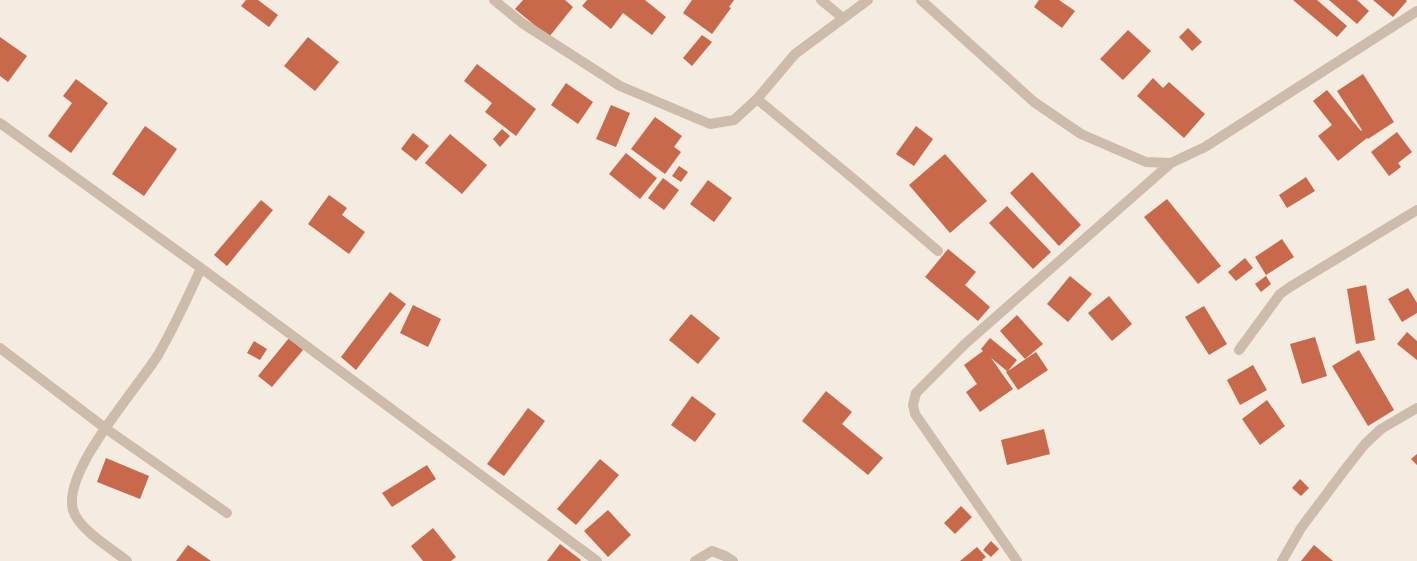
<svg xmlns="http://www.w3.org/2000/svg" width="1417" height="561" font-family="'Space Grotesk',sans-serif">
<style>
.building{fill:#c8694b}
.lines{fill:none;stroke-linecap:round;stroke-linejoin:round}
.minor{stroke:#cdbbac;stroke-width:10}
</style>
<rect width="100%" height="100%" fill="#f4ebe1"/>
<path class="building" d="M 246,0 L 258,0 L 278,15 L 269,27 L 241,6 Z
M 523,0 L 565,0 L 573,7 L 549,37 L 515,9 Z
M 587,0 L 645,0 L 666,17 L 652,35 L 623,13 L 611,29 L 582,6 Z
M 692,0 L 734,0 L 729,7 L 731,8 L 712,34 L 683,13 Z
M 1039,0 L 1059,0 L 1075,11 L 1062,28 L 1034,7 Z
M 1293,0 L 1317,0 L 1347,26 L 1337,37 Z
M 1329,0 L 1357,0 L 1369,11 L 1357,24 Z
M 1373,0 L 1406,0 L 1407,1 L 1393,17 Z
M 1188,28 L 1202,42 L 1192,51 L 1179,37 Z
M 1128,30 L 1151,51 L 1123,80 L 1100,59 Z
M 702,35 L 712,42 L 692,66 L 683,58 Z
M 0,37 L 27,56 L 8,82 L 0,76 Z
M 308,37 L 339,62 L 315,91 L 284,66 Z
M 477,64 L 536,109 L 516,136 L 485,112 L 492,103 L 464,81 Z
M 1363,74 L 1394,122 L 1368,139 L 1367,138 L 1338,161 L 1318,136 L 1332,125 L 1313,101 L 1327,90 L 1361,131 L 1362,130 L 1337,91 Z
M 1153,78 L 1163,88 L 1169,82 L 1205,114 L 1184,138 L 1137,96 Z
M 76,79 L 108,103 L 71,153 L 48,136 L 72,103 L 63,96 Z
M 566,83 L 593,102 L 578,124 L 551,105 Z
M 611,105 L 630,113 L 616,147 L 596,139 Z
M 655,117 L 682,136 L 674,147 L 681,152 L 665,174 L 631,149 Z
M 145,126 L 177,149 L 144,196 L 112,174 Z
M 916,126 L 933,139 L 914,166 L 896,154 Z
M 502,129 L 510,136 L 500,147 L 493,139 Z
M 1397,132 L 1412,152 L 1398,163 L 1401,167 L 1389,176 L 1371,152 Z
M 413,133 L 429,146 L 416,161 L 401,149 Z
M 450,134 L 487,165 L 462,194 L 425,163 Z
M 626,153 L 657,178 L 640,199 L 609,174 Z
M 945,154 L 987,201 L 950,233 L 909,185 Z
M 679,166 L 688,172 L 681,182 L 672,176 Z
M 1032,172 L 1081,225 L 1059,246 L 1010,193 Z
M 1306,177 L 1315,191 L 1287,208 L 1279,195 Z
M 663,178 L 679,190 L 664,210 L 648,198 Z
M 708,180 L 732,198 L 714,222 L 690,204 Z
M 329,195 L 347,208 L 342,215 L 365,232 L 349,254 L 308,224 Z
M 1167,199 L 1221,266 L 1198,284 L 1144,217 Z
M 261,200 L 273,210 L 227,266 L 214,255 Z
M 1007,206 L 1051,252 L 1033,269 L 989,223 Z
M 1282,239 L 1294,257 L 1266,275 L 1255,257 Z
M 948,249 L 976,272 L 965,285 L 990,307 L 978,321 L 925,277 Z
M 1245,258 L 1253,268 L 1236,281 L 1228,272 Z
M 1070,276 L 1092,294 L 1068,322 L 1047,304 Z
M 1266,276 L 1271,284 L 1261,292 L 1255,284 Z
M 1366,285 L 1375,340 L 1356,344 L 1347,289 Z
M 1408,288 L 1417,303 L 1417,313 L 1402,322 L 1388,299 Z
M 390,292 L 406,304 L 356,370 L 341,357 Z
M 1109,296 L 1132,324 L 1112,341 L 1088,313 Z
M 413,305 L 441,319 L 428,347 L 400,333 Z
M 1204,306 L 1227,344 L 1209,355 L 1185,317 Z
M 691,314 L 720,338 L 698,364 L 669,340 Z
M 1017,315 L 1043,344 L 1025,359 L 1000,331 Z
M 1407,332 L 1417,341 L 1417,360 L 1397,344 Z
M 1315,337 L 1327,376 L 1302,384 L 1290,344 Z
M 289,338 L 303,350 L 272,387 L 258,376 Z
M 990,338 L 1017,360 L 1008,371 L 1036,352 L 1048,370 L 1018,390 L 1006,372 L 1007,371 L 991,358 L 1013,389 L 980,412 L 966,392 L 977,384 L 964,365 L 983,351 L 981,349 Z
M 254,341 L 267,349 L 260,360 L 247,353 Z
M 1359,350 L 1394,410 L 1368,426 L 1332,366 Z
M 1253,365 L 1267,390 L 1240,405 L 1227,380 Z
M 826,391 L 852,412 L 842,424 L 883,458 L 868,475 L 802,421 Z
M 692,396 L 716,414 L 695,442 L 671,425 Z
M 1267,400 L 1285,426 L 1260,445 L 1242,419 Z
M 528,408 L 545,421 L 504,476 L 487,464 Z
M 1044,429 L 1050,454 L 1007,465 L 1001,440 Z
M 1417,454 L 1417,465 L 1411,459 Z
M 106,458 L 149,476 L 140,499 L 97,482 Z
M 600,459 L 619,475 L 576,525 L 557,509 Z
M 427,465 L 436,479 L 392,507 L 382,493 Z
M 1300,479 L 1309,488 L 1301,496 L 1292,488 Z
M 961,506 L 972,517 L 955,534 L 944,523 Z
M 608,510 L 631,535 L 608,557 L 584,531 Z
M 433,528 L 456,557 L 451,561 L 423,561 L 411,546 Z
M 991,541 L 999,549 L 991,557 L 983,550 Z
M 560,544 L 581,560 L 580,561 L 547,561 Z
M 188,545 L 211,561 L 176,561 Z
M 1314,545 L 1333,561 L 1301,561 Z
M 977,547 L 986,557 L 982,560 L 983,561 L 960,561 Z"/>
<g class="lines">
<path class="minor" d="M 494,0 L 522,23 L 620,86 L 710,124 L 734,120 L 757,99 L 795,54 L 868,0
M 821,0 L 843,18
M 921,0 L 1034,102 L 1081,134 L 1146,162 L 1171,163
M 757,99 L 855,180 L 938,251
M 0,123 L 201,268 L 597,561
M 0,348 L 105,428 L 227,513
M 1239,350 L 1280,294 L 1290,287 L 1417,210
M 127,561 C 111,548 79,530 73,510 C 62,471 137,389 158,355 C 174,327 188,297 201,268
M 695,561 L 712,551 L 725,556 L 733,561
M 1017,561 L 915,414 L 913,405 L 916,393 L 965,344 L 1171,163 L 1205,147 L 1417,11
M 1282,561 L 1301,528 L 1346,468 L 1365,444 L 1381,429 L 1417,408"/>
</g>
</svg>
